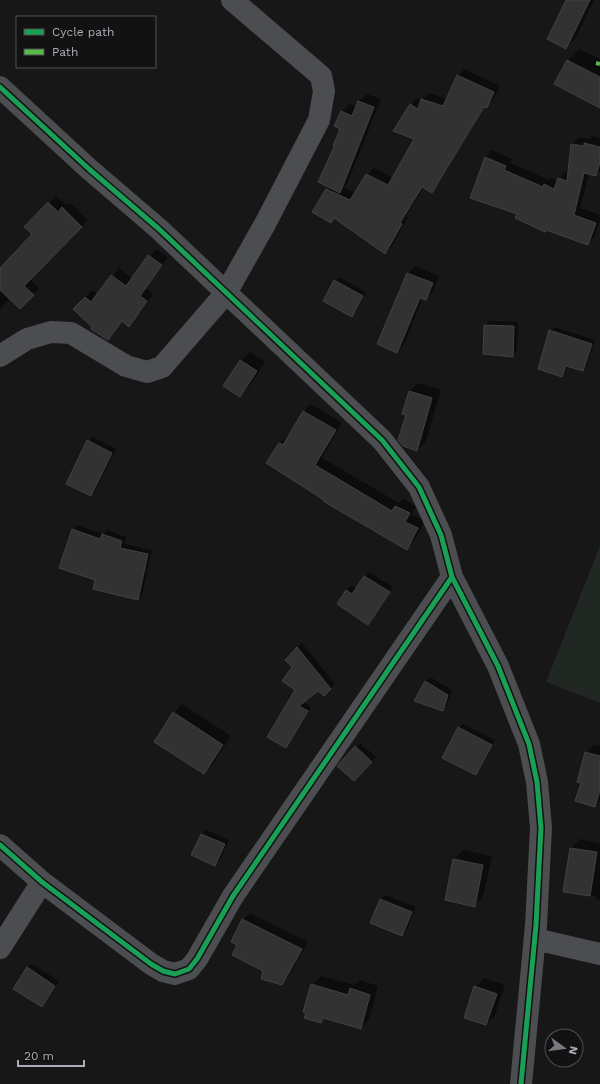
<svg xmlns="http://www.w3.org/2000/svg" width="600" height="1084" font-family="'Work Sans',sans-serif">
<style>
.green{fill:#212722}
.shadow{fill:#0007}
.building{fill:#323233;stroke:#404144}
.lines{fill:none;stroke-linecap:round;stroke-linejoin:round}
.minor{stroke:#4c4d50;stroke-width:22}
.quiet{stroke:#58b947;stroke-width:4;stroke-dasharray:8 4;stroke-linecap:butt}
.cycleway-casing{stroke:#121213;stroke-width:8}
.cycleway{stroke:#1a9f57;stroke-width:5}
</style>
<rect width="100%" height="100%" fill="#171718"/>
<path class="green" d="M 600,546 L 600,703 L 546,682 Z"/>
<path class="shadow" d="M 567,0 L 594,0 L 575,39 L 566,48 Z
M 579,49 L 600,59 L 600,106 L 567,61 Z
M 464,69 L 500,86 L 493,100 L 485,106 L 438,185 L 432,191 L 424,187 L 406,216 L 408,217 L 392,246 L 385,253 L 335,218 L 331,222 L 314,211 L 329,187 L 336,146 L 341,128 L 342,112 L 349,104 L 357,107 L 359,101 L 367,94 L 381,99 L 347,184 L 344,188 L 355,193 L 367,175 L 374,168 L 393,178 L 415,139 L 395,130 L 411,104 L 417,98 L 422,100 L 429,93 L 447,99 L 458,76 Z
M 592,136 L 600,138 L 600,171 L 596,175 L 589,173 L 580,208 L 600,215 L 600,221 L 594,237 L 587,244 L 518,213 L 485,157 L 492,150 L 512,159 L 510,163 L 549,180 L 551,178 L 558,181 L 566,171 L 569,173 L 572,144 L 579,137 L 590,139 Z
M 56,196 L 66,205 L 69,202 L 88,220 L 30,279 L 39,288 L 27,301 L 10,299 L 0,309 L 0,270 L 33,234 L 26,227 Z
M 156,249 L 168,257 L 146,288 L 153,294 L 129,325 L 123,321 L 108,339 L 85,297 L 92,290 L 98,295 L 119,268 L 133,279 Z
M 415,266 L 439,276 L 433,292 L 425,299 L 423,298 L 404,344 L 397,351 L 379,343 L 408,273 Z
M 339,277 L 366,292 L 356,312 L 351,316 L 335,281 Z
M 490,321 L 518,322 L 517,351 L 512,356 L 485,325 Z
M 554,327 L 595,340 L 587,365 L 582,370 L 568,365 L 566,372 L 562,376 L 550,331 Z
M 250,352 L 265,362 L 249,387 L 240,396 L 241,361 Z
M 418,383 L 441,390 L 426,441 L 417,450 L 407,414 L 409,392 Z
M 311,404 L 342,423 L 322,458 L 399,503 L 403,499 L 416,506 L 412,514 L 425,521 L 414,541 L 406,549 L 268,463 L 280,443 L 287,436 L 289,437 L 304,411 Z
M 93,437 L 116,449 L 95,491 L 91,495 L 88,441 Z
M 77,525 L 103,534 L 107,530 L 126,537 L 124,544 L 152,550 L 142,595 L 137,599 L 97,579 L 73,530 Z
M 369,572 L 393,587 L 368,623 L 338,604 L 347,590 L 351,586 L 356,589 Z
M 302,643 L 335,684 L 324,695 L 318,689 L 303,702 L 311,707 L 286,747 L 296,689 L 293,667 L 286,660 Z
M 430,677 L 452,690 L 447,705 L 442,710 L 426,682 Z
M 182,704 L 231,736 L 213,764 L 204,773 L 173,713 Z
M 463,724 L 495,740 L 480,770 L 476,774 L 459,728 Z
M 360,743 L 376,757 L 358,776 L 339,766 Z
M 594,745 L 600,746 L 600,801 L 595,806 L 582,782 L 586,753 Z
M 206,830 L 229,840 L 220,860 L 215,865 L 192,854 L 201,834 Z
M 580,839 L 600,843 L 600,900 L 596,899 L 597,896 L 564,891 L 571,848 Z
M 463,850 L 492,856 L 483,897 L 474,906 L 446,900 L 454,859 Z
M 385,895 L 416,907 L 406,931 L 402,935 L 371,922 L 381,899 Z
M 250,913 L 308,942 L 288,977 L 281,984 L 264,971 L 238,945 L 243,920 Z
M 32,964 L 59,981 L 42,1006 L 27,968 Z
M 321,976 L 354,985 L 360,980 L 378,986 L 369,1019 L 361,1028 L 326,1017 L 321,1022 L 312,985 Z
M 484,978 L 505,985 L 495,1015 L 486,1024 L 475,987 Z"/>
<path class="building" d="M 566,0 L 590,0 L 566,49 L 547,39 Z
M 567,60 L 600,77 L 600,108 L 554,84 Z
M 457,75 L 494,92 L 487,108 L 484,107 L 432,193 L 422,187 L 400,223 L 402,224 L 385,254 L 334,218 L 331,223 L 312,212 L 326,189 L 350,200 L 366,174 L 388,185 L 414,139 L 393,131 L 410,104 L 418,109 L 421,99 L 443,106 Z
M 358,101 L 374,107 L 340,193 L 318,182 L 334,147 L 333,146 L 340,129 L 334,126 L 341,111 L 352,116 Z
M 584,143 L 600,147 L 600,162 L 596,176 L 584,173 L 574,215 L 596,223 L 588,245 L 546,230 L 545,232 L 515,218 L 517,214 L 470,198 L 485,157 L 506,166 L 504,170 L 543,187 L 544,184 L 554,189 L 558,178 L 567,181 L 571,144 L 584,146 Z
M 48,202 L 58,212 L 62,207 L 82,227 L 24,286 L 34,295 L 20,309 L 0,290 L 0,268 L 32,234 L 24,227 Z
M 148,255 L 162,265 L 140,296 L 147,301 L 129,327 L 122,321 L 108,340 L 91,329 L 92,327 L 73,309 L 85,297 L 91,302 L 111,275 L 126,286 Z
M 407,273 L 433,283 L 426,300 L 420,298 L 397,353 L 377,344 Z
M 334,280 L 363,296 L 352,317 L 323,301 Z
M 484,325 L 514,326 L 513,357 L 483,354 Z
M 549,330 L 592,344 L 583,371 L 566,366 L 562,377 L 538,369 Z
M 240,360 L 257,371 L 240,397 L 223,386 Z
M 409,391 L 432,398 L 417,451 L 403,446 L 398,440 L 406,415 L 402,414 Z
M 303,411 L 336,430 L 315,465 L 392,511 L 395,506 L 410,513 L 405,522 L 418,528 L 407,550 L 323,501 L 324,500 L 266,463 L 279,443 L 283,445 Z
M 87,440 L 112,453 L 91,496 L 66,484 Z
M 72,529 L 100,539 L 102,534 L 122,541 L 120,548 L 148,554 L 138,600 L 93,589 L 95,580 L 59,568 Z
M 364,576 L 390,592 L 368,625 L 337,604 L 346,590 L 352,594 Z
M 297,647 L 331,689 L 324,696 L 318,691 L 299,706 L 308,711 L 286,748 L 267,737 L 295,690 L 282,681 L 292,667 L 285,660 Z
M 425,681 L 448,695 L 443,711 L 414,701 Z
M 173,712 L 223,745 L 204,774 L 154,742 Z
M 458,727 L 492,745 L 476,775 L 442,758 Z
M 355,746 L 372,762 L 354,781 L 337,766 Z
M 585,752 L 600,756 L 600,790 L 595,807 L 575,801 L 581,783 L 577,782 Z
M 201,834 L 225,844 L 215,866 L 191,855 Z
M 570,848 L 597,852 L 590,896 L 563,892 Z
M 453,859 L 483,865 L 475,907 L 445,900 Z
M 380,899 L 412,912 L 402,936 L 370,923 Z
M 242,919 L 302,949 L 282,985 L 261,979 L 263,971 L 232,955 L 237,945 L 231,942 Z
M 27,967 L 55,986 L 42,1007 L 13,989 Z
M 311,984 L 348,995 L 350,988 L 370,995 L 361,1029 L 323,1018 L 321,1023 L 304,1018 L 306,1013 L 303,1012 Z
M 474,986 L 497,994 L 486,1025 L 464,1018 Z"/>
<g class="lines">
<path class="minor" d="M 0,87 L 89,169 L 159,229 L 382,440 L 419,487 L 441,535 L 452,577 L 498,666 L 529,744 L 537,782 L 541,828 L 536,925 L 521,1084
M 0,356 L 27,339 L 51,332 L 71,333 L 126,366 L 147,372 L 162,367 L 226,293 L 265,224 L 319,120 L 324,91 L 321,76 L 232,0
M 0,845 L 42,882 L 151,964 L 163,971 L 175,974 L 189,969 L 197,959 L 233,896 L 452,577
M 535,939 L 600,954
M 0,948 L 42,882"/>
<path class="quiet" d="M 596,63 L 600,64"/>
<g class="cycleway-casing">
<path id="cycleway" d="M 0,87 L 89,169 L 159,229 L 382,440 L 419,487 L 441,535 L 452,577 L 498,666 L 529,744 L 537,782 L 541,828 L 536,925 L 521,1084
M 0,845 L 42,882 L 151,964 L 163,971 L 175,974 L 189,969 L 197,959 L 233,896 L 452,577"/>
</g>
<use href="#cycleway" class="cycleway"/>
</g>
<rect x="16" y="16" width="140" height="52" fill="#121213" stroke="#4f5055"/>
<rect x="24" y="29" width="20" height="6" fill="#1a9f57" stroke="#4f5055"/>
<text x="52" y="36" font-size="12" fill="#aaaeb7">Cycle path</text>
<rect x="24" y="49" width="20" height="6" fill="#58b947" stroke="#4f5055"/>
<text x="52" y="56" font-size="12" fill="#aaaeb7">Path</text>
<g transform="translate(564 1048) rotate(104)"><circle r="19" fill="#121213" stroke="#4f5055"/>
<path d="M0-3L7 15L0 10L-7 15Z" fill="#77797f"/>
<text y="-6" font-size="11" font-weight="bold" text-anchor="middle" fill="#aaaeb7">N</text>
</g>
<path d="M18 1060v6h66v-6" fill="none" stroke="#aaaeb7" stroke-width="2"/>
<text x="24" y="1060" font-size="12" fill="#aaaeb7" stroke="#121213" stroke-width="3" paint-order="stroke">20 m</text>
</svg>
